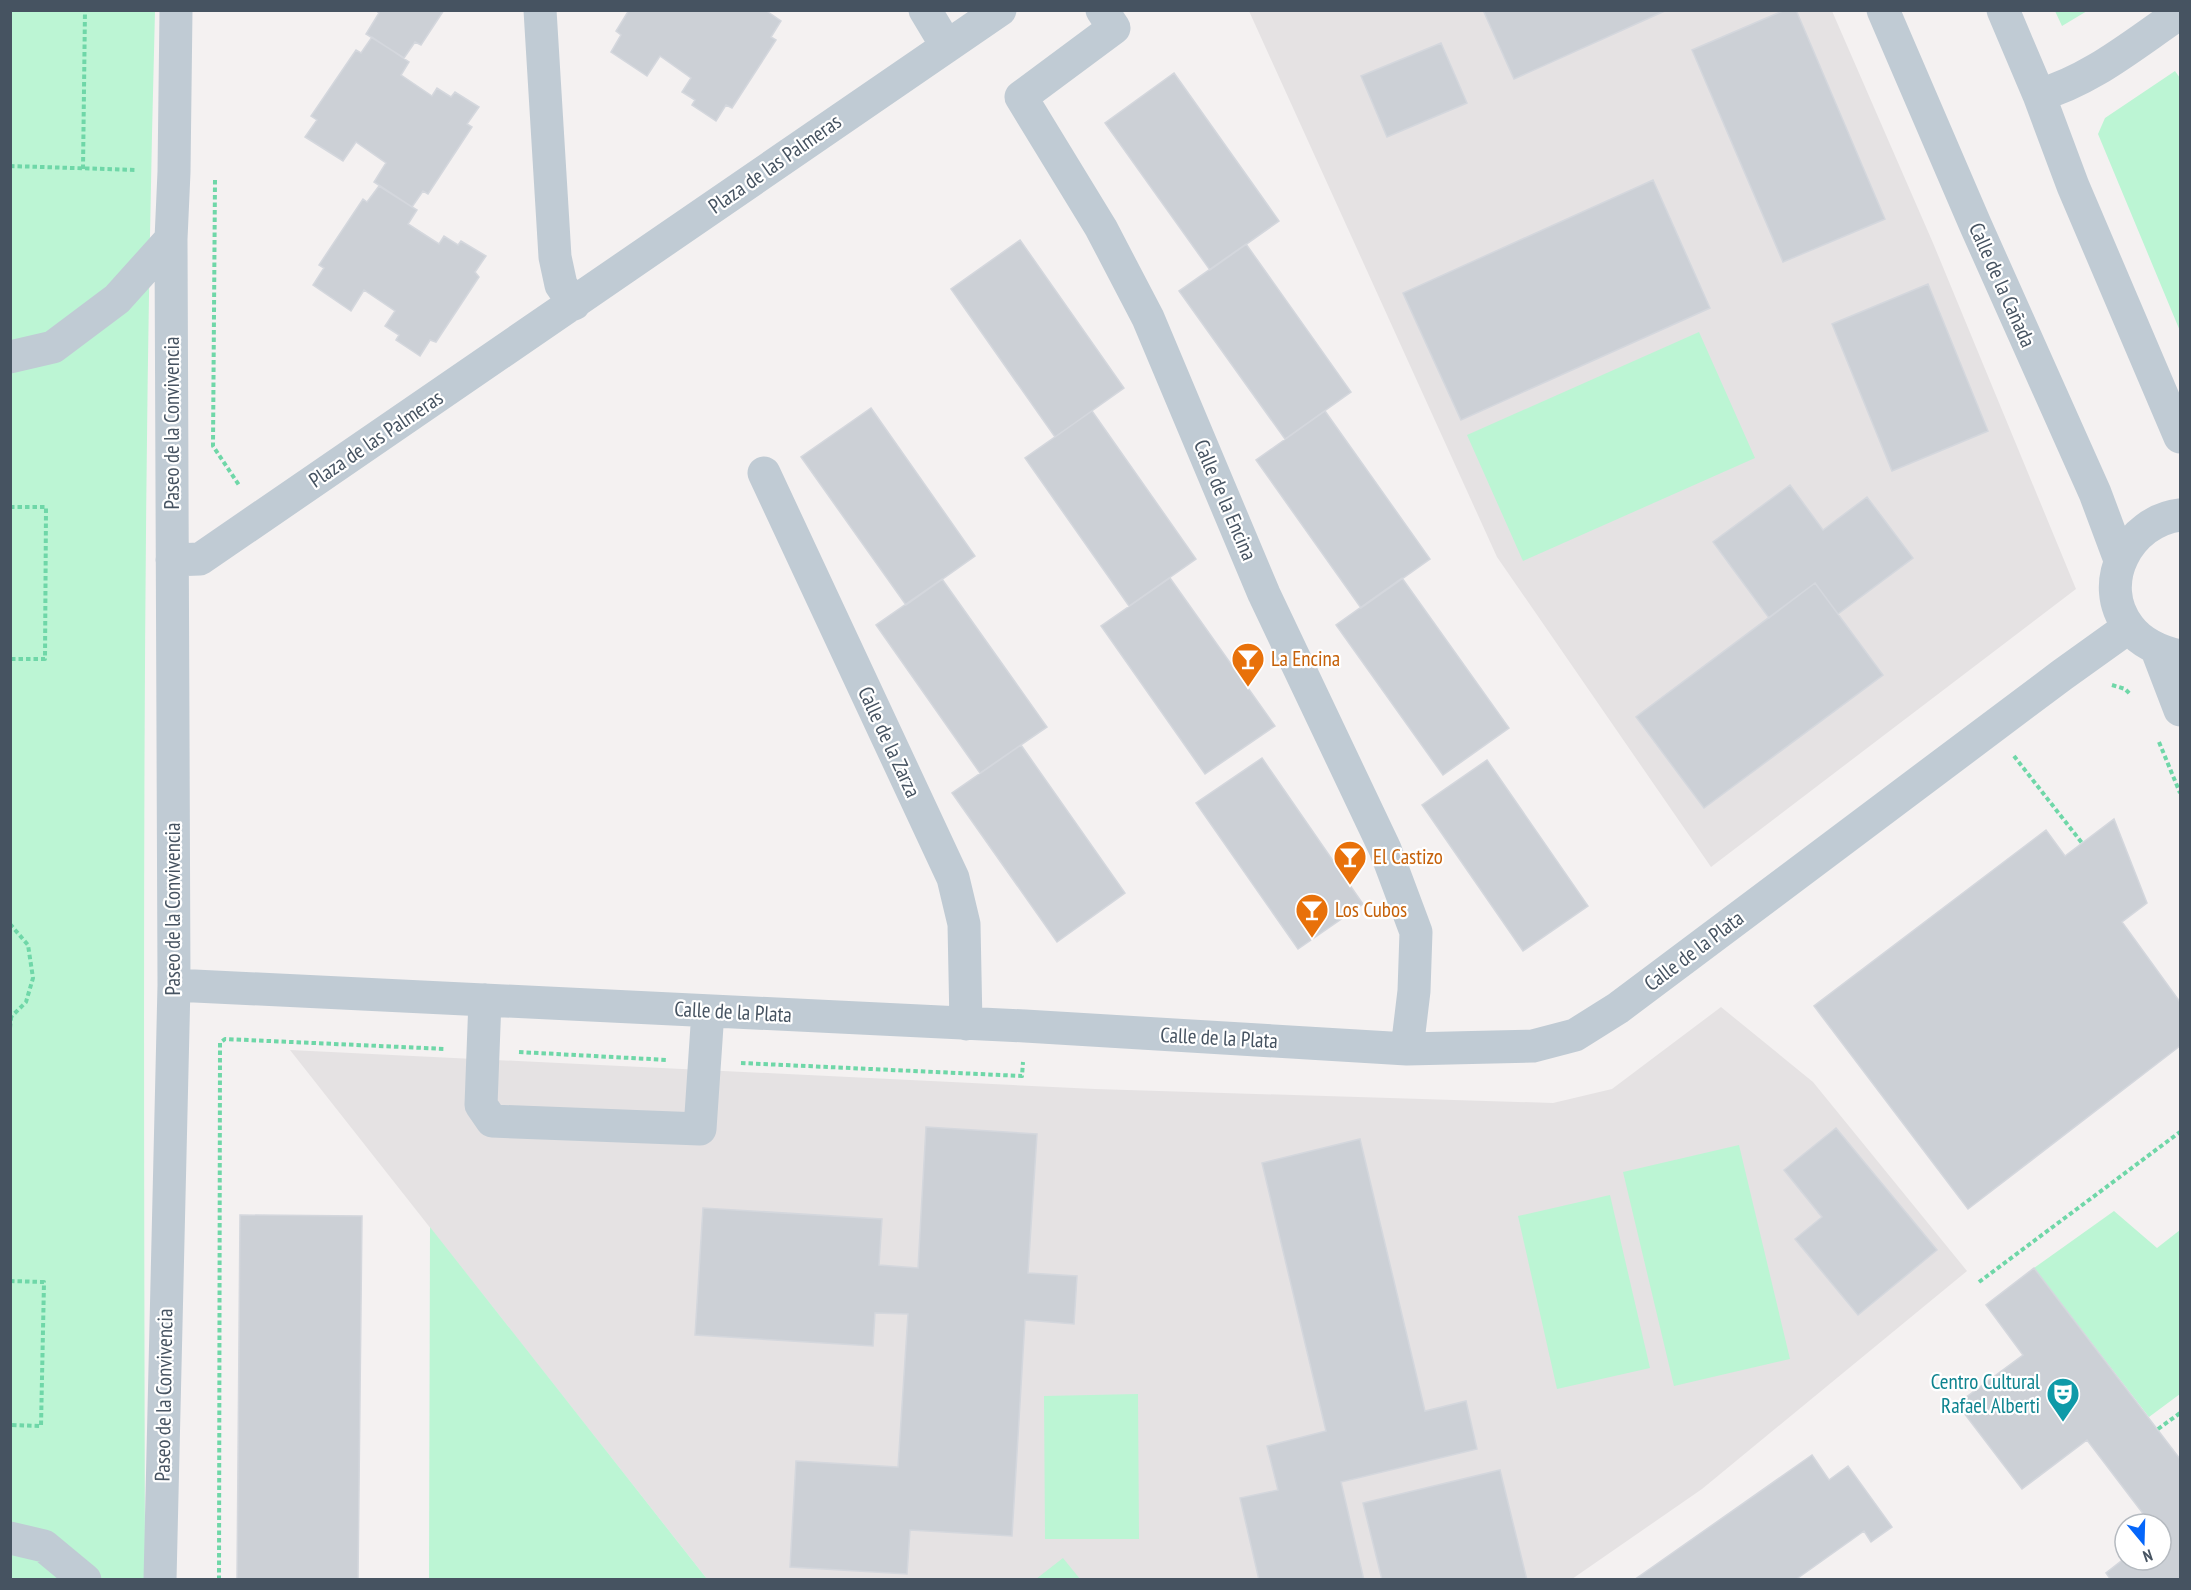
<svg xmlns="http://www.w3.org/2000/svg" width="2191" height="1590" font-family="'PT Sans Narrow',sans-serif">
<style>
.education{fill:#e5e2e3}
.green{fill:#bcf5d4}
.building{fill:#ccd0d6;stroke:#d4d7dd;stroke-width:1.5}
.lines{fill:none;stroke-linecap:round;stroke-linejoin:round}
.path{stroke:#6fd7a8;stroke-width:4;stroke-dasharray:4.5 3;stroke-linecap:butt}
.minor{stroke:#c0cbd4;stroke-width:33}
.labels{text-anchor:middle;stroke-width:4.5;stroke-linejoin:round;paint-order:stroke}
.street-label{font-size:21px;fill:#465361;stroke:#fff}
.food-label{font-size:21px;fill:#c56008;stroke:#fff;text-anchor:start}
.culture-label{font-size:21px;fill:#0d838f;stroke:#fff;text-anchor:end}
</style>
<rect width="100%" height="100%" fill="#f4f1f1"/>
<path class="education" d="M 1249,11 L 1832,11 L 1933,243 L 2076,589 L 1711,867 L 1497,557 Z
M 1721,1007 L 1813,1082 L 1967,1271 L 1702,1489 L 1572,1579 L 707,1579 L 290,1050 L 1095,1089 L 1553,1103 L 1612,1089 Z"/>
<path class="green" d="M 10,11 L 155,11 C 141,533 144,1056 145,1579 L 11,1579 Z
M 2055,11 L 2087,11 L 2062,26 Z
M 2175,71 L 2180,78 L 2180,331 L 2098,134 L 2105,118 Z
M 1699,332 L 1755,458 L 1523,561 L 1467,435 Z
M 1739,1145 L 1790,1359 L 1674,1386 L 1623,1172 Z
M 1610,1195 L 1650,1368 L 1557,1389 L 1518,1216 Z
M 2114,1211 L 2157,1248 L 2180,1230 L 2180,1394 L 2149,1417 L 2034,1268 Z
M 430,1227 L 707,1579 L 429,1579 Z
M 1138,1394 L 1139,1539 L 1045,1539 L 1044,1396 Z
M 1063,1558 L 1080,1579 L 1036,1579 Z"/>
<path class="building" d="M 375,10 L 444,10 L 421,45 L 415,42 L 404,58 L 366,34 L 379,13 Z
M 629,10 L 765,10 L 781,21 L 771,37 L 776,40 L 732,108 L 726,105 L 716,121 L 692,105 L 695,100 L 682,92 L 691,78 L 660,56 L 647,76 L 611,52 L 621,35 L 616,31 Z
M 1483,10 L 1667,10 L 1514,79 Z
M 1785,10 L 1796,10 L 1885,219 L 1783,262 L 1692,50 Z
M 372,37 L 409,62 L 401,75 L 432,96 L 437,88 L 451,97 L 455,92 L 479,107 L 467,124 L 472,127 L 428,194 L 423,191 L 412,207 L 374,182 L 386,163 L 356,142 L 343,161 L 305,137 L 317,120 L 311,116 L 356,50 L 361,53 Z
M 1441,43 L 1467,103 L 1387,137 L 1361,76 Z
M 1174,73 L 1279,221 L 1210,270 L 1105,123 Z
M 1653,180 L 1710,308 L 1461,420 L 1403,293 Z
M 379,186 L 417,210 L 408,224 L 439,244 L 444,236 L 458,245 L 461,241 L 486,256 L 475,272 L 479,277 L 436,342 L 430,340 L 420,356 L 396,340 L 399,335 L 385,326 L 395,311 L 364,290 L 351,311 L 313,285 L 324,268 L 319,265 L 363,199 L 367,202 Z
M 1020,240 L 1124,388 L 1055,437 L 951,289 Z
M 1246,244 L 1351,392 L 1285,439 L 1179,291 Z
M 1928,284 L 1988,431 L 1892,471 L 1832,324 Z
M 871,408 L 975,556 L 906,605 L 801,457 Z
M 1092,411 L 1196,559 L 1129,606 L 1025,458 Z
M 1325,411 L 1430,559 L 1361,608 L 1256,460 Z
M 1790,485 L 1823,530 L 1867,497 L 1913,558 L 1838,614 L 1815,583 L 1769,618 L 1713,542 Z
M 1170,578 L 1275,726 L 1205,774 L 1101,626 Z
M 1402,578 L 1509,728 L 1443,775 L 1336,625 Z
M 942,579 L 1047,727 L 980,773 L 876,625 Z
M 1815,583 L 1883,675 L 1704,808 L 1636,717 Z
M 1021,745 L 1125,893 L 1057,942 L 952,793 Z
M 1262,758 L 1363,904 L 1298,949 L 1196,803 Z
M 1487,760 L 1588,906 L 1523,951 L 1422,805 Z
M 2114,819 L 2147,903 L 2122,922 L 2180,1002 L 2180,1046 L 1968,1209 L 1814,1006 L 2046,830 L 2065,856 Z
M 926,1127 L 1037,1134 L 1028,1273 L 1077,1276 L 1074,1324 L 1025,1320 L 1012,1536 L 910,1530 L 907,1574 L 790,1567 L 796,1461 L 898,1467 L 908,1314 L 875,1313 L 873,1346 L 695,1335 L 703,1208 L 882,1219 L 879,1265 L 918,1268 Z
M 1836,1128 L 1937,1250 L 1858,1315 L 1795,1239 L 1822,1217 L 1784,1170 Z
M 1360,1139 L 1425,1411 L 1466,1401 L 1477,1449 L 1341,1482 L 1364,1580 L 1259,1580 L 1240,1498 L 1278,1490 L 1267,1446 L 1326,1431 L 1262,1163 Z
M 240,1215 L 362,1216 L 358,1580 L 237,1580 Z
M 2034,1268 L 2180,1459 L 2180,1580 L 2111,1580 L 2106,1573 L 2125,1558 L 2125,1560 L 2161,1560 L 2161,1524 L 2151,1524 L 2087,1440 L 2022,1489 L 1957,1404 L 2023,1355 L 1986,1305 Z
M 1812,1455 L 1829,1480 L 1848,1466 L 1892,1527 L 1871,1542 L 1864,1531 L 1795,1580 L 1634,1580 Z
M 1500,1470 L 1527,1580 L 1382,1580 L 1363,1503 Z"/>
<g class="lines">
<path class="path" d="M 10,166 L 137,170
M 83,169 L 85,10
M 215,180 L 213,446 L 239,485
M 10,507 L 46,507 L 45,659 L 10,659
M 2112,685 L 2125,689 L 2131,695
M 2159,742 L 2180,793
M 2014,756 L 2082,843
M 10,924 L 28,945 L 33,978 L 26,1002 L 10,1018
M 10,1028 L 11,1018
M 519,1052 L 668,1060
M 741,1063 L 1022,1076 L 1023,1062
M 10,1281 L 44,1282 L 41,1426 L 10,1425
M 1979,1282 L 2180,1132
M 2158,1429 L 2180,1413
M 219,1580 L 220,1043 L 225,1039 L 446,1049"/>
<path class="minor" d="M 540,10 L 555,257 L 561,285 L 574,304
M 925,10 L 946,45
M 1102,10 L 1114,28 L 1021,97 L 1101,228 L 1148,318 L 1264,594 L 1385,849 L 1416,932 L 1414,991 L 1407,1049
M 1883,10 L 1975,224 L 2095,493 L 2120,560
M 2003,10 L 2039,95 L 2073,186 L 2180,437
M 2039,95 C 2092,80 2135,43 2180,13
M 10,357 L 53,347 L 117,299 L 171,239
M 764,473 L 953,878 L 964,924 L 966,1024
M 2180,515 C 2129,521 2095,583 2129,627 C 2141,643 2162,652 2180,656
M 172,560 L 200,559 L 1000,10
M 2157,650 L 2180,710
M 174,985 L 1025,1026 L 1407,1049 L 1533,1046 L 1575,1035 L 1618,1008 L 2062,675 L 2129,627
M 485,1000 L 481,1105 L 492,1121 L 700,1129 L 708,1011
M 10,1538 L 44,1546 L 85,1580
M 160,1580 L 174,985 L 171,239 L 174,172 L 176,10"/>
</g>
<defs>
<g id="bar-pin" transform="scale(1.725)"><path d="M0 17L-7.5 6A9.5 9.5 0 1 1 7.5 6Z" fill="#e8710a" stroke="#fff"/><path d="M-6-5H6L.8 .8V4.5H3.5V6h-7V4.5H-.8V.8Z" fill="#fff"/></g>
<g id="theatre-pin" transform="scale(1.725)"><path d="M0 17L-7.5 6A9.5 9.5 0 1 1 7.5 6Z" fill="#0f9aa8" stroke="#fff"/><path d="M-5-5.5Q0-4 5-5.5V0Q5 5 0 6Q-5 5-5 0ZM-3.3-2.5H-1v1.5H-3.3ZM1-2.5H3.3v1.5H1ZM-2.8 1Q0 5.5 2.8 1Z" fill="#fff"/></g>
</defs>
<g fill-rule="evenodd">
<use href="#bar-pin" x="1248" y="659"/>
<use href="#bar-pin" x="1350" y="857"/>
<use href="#bar-pin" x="1312" y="910"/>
<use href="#theatre-pin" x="2063" y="1394"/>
</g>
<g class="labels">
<g class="street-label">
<text transform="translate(775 164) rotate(-35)" y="7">Plaza de las Palmeras</text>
<text transform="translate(2002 285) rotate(66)" y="7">Calle de la Cañada</text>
<text transform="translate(172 423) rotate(-90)" y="7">Paseo de la Convivencia</text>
<text transform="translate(376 439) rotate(-34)" y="7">Plaza de las Palmeras</text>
<text transform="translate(1225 500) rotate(67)" y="7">Calle de la Encina</text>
<text transform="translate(889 742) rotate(65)" y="7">Calle de la Zarza</text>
<text transform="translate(173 909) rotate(-90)" y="7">Paseo de la Convivencia</text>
<text transform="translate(1694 951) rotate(-37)" y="7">Calle de la Plata</text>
<text transform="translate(733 1012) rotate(3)" y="7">Calle de la Plata</text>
<text transform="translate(1219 1038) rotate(3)" y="7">Calle de la Plata</text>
<text transform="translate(164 1395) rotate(-89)" y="7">Paseo de la Convivencia</text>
</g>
<g class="food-label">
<text x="1271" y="666">La Encina</text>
<text x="1373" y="864">El Castizo</text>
<text x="1335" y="917">Los Cubos</text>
</g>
<g class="culture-label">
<text x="2040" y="1389">Centro Cultural<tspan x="2040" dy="24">Rafael Alberti</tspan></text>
</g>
</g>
<rect width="2191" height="1590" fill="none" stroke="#465361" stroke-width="24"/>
<g transform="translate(2143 1542) rotate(161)"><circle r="28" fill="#ffffff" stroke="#b5bac0" stroke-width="1.5"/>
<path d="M0-4.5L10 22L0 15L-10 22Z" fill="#0566fa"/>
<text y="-9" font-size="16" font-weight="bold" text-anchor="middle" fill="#465361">N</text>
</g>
</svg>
